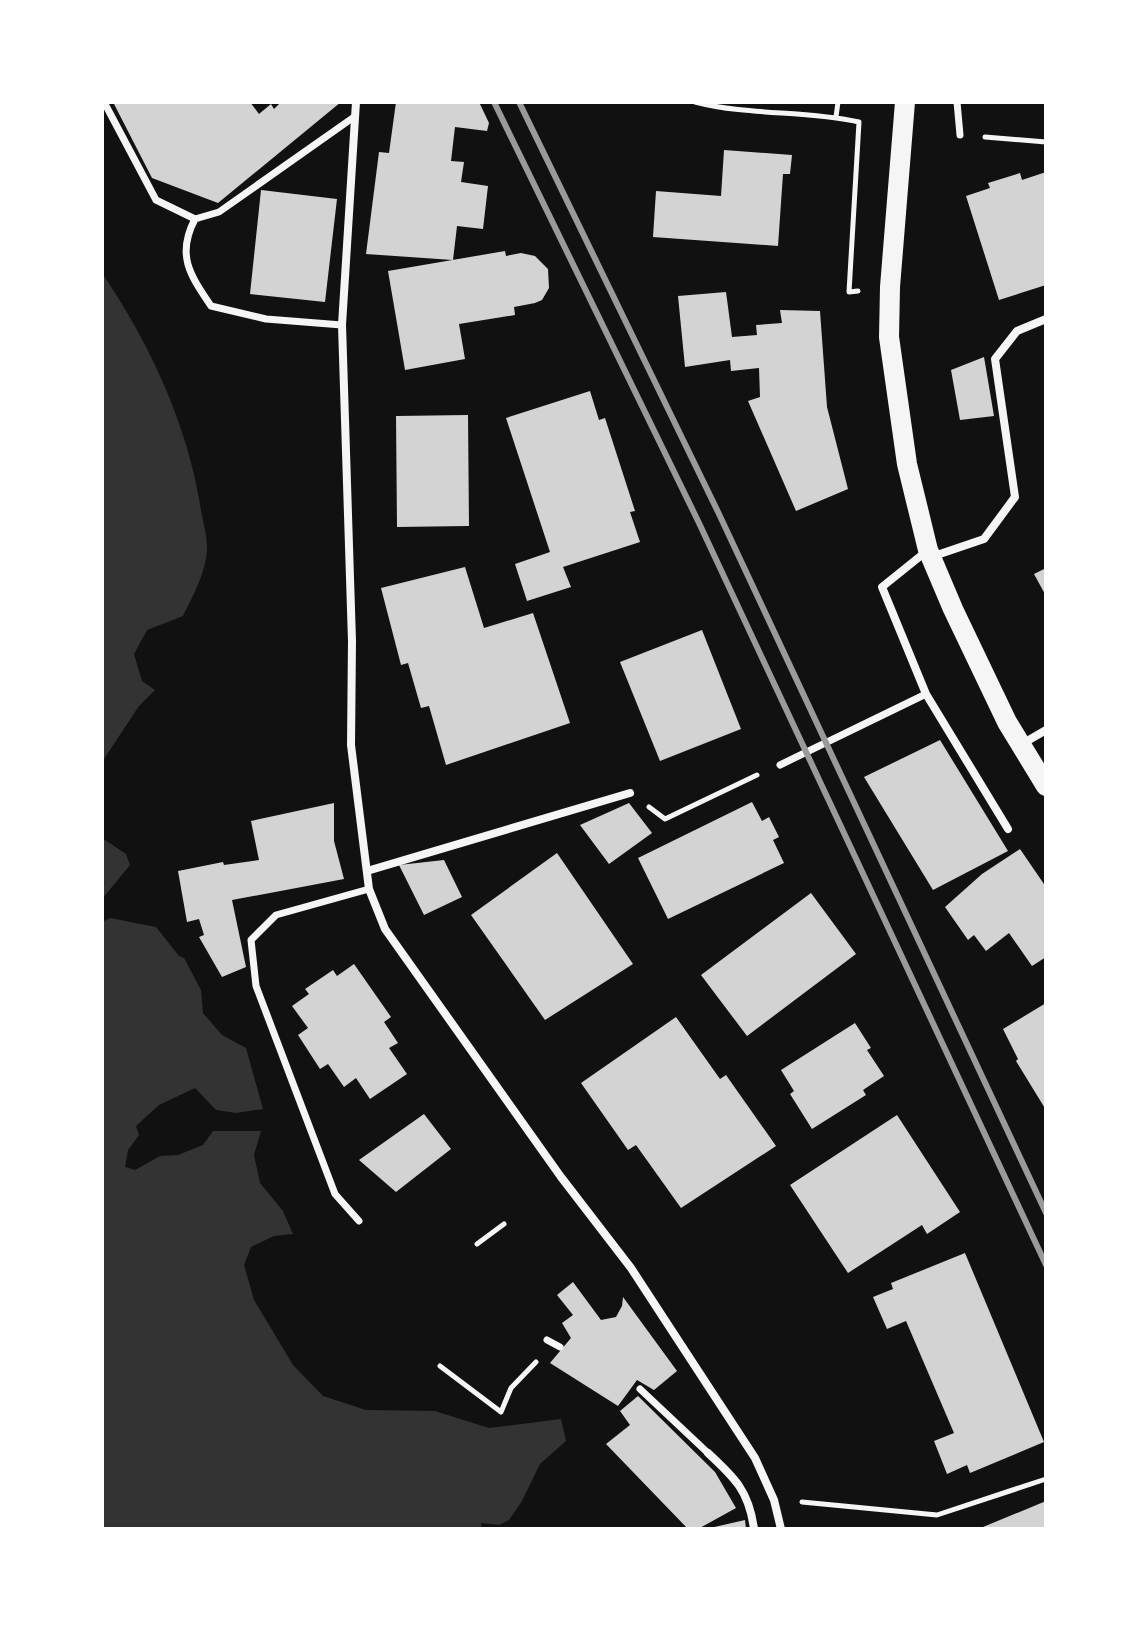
<svg xmlns="http://www.w3.org/2000/svg" width="1148" height="1631" font-family="'PT Sans',sans-serif">
<style>
.water{fill:#333}
.building{fill:#d3d3d3}
.lines{fill:none;stroke-linecap:round;stroke-linejoin:round}
.path{stroke:#f5f5f5;stroke-width:5}
.pedestrian{stroke:#f5f5f5;stroke-width:7}
.minor{stroke:#f5f5f5;stroke-width:8}
.primary{stroke:#f5f5f5;stroke-width:20}
.rail{stroke:#9a9a9a;stroke-width:6}
</style>
<rect width="100%" height="100%" fill="#111"/>
<path class="water" d="M 102,273 C 150,344 188,425 201,510 C 203,522 207,535 207,547 C 207,570 193,596 183,616 L 147,630 L 134,654 L 142,681 L 155,690 L 139,706 L 102,762 Z
M 102,838 L 126,854 L 130,865 L 102,899 Z
M 110,918 L 156,927 L 179,956 L 184,958 L 201,990 L 203,1013 L 222,1035 L 246,1048 L 263,1109 L 236,1113 L 216,1110 L 195,1088 L 159,1105 L 136,1126 L 139,1135 L 128,1150 L 125,1167 L 135,1170 L 160,1156 L 178,1155 L 203,1145 L 213,1131 L 261,1131 L 254,1155 L 260,1183 L 283,1211 L 293,1234 L 274,1236 L 251,1247 L 244,1265 L 254,1300 L 293,1365 L 323,1396 L 366,1410 L 435,1411 L 489,1428 L 561,1419 L 566,1441 L 540,1464 L 522,1501 L 509,1520 L 499,1525 L 481,1523 L 482,1529 L 102,1529 L 102,922 Z"/>
<path class="building" d="M 113,102 L 250,102 L 259,114 L 271,104 L 274,109 L 281,102 L 341,102 L 218,203 L 152,178 Z
M 396,102 L 479,102 L 489,123 L 487,131 L 455,127 L 451,161 L 464,162 L 461,182 L 488,186 L 483,229 L 457,226 L 453,260 L 366,254 L 379,152 L 389,153 Z
M 724,150 L 792,155 L 790,174 L 783,174 L 778,246 L 653,237 L 656,191 L 721,196 Z
M 1046,172 L 1046,285 L 999,300 L 966,196 L 990,188 L 988,183 L 1020,173 L 1022,180 Z
M 261,190 L 337,199 L 325,302 L 250,294 Z
M 505,251 L 506,256 L 521,253 L 535,256 L 548,269 L 549,288 L 542,300 L 535,303 L 514,307 L 515,315 L 459,324 L 465,359 L 405,370 L 388,271 Z
M 726,292 L 732,337 L 757,335 L 756,325 L 782,323 L 780,310 L 820,311 L 827,407 L 848,489 L 796,511 L 748,401 L 760,397 L 759,368 L 731,371 L 730,360 L 685,367 L 678,296 Z
M 984,357 L 994,416 L 960,420 L 951,370 Z
M 590,391 L 599,420 L 605,418 L 635,511 L 630,512 L 640,542 L 563,567 L 571,587 L 527,601 L 515,564 L 550,552 L 506,418 Z
M 468,415 L 469,526 L 397,527 L 396,416 Z
M 465,567 L 484,628 L 533,613 L 570,723 L 446,765 L 429,706 L 421,708 L 408,663 L 401,665 L 381,588 Z
M 1046,568 L 1046,596 L 1034,574 Z
M 702,630 L 741,729 L 660,761 L 620,662 Z
M 940,740 L 1008,851 L 933,890 L 864,777 Z
M 752,802 L 762,821 L 769,817 L 779,837 L 773,840 L 784,863 L 668,919 L 638,858 Z
M 334,803 L 334,841 L 344,879 L 232,900 L 246,967 L 222,977 L 199,937 L 204,935 L 199,919 L 187,922 L 178,871 L 223,862 L 224,865 L 259,860 L 251,821 Z
M 629,803 L 652,833 L 609,864 L 580,825 Z
M 1020,849 L 1046,887 L 1046,957 L 1032,966 L 1009,933 L 986,951 L 974,935 L 968,940 L 945,907 L 982,874 Z
M 557,853 L 633,964 L 545,1020 L 471,915 Z
M 444,860 L 462,897 L 424,915 L 399,865 Z
M 811,893 L 856,954 L 747,1036 L 701,975 Z
M 354,964 L 391,1017 L 384,1022 L 398,1043 L 389,1048 L 407,1074 L 370,1099 L 356,1078 L 344,1087 L 328,1064 L 320,1069 L 298,1035 L 308,1028 L 292,1006 L 309,994 L 305,989 L 333,970 L 337,976 Z
M 1046,1003 L 1046,1110 L 1016,1061 L 1018,1059 L 1003,1029 Z
M 676,1017 L 720,1079 L 726,1075 L 776,1146 L 681,1208 L 636,1145 L 628,1150 L 581,1083 Z
M 855,1023 L 871,1048 L 867,1050 L 884,1076 L 863,1090 L 866,1095 L 812,1129 L 790,1094 L 794,1091 L 781,1070 Z
M 424,1114 L 451,1149 L 396,1192 L 359,1160 Z
M 897,1115 L 960,1212 L 927,1234 L 922,1225 L 848,1273 L 790,1185 Z
M 965,1253 L 1044,1442 L 970,1473 L 967,1465 L 947,1474 L 934,1441 L 954,1433 L 906,1321 L 887,1329 L 873,1297 L 893,1289 L 891,1283 Z
M 573,1282 L 601,1320 L 616,1317 L 622,1306 L 623,1297 L 677,1371 L 654,1390 L 637,1380 L 618,1406 L 550,1363 L 571,1338 L 562,1323 L 573,1315 L 557,1295 Z
M 638,1396 L 715,1472 L 736,1508 L 698,1529 L 688,1529 L 606,1444 L 630,1425 L 620,1411 Z
M 1046,1501 L 1046,1529 L 984,1529 L 983,1527 Z
M 745,1520 L 746,1529 L 710,1529 L 710,1528 Z"/>
<g class="lines">
<path class="path" d="M 695,102 C 749,116 805,110 859,122 L 849,292 L 858,291
M 836,117 L 838,102
M 985,137 L 1046,142
M 649,807 L 665,819 L 757,775
M 477,1244 L 504,1224
M 440,1366 L 501,1412 L 511,1388 L 536,1362
M 802,1502 L 937,1515 L 1046,1479"/>
<path class="pedestrian" d="M 104,102 L 156,200 L 195,219 L 219,212 L 354,117
M 957,102 L 960,135
M 195,219 C 176,255 190,275 211,306 L 266,319 L 342,325
M 780,765 L 926,694
M 359,1221 L 335,1194 L 256,986 L 251,940 L 276,915 L 369,889
M 547,1340 L 560,1347
M 640,1389 L 708,1453"/>
<path class="minor" d="M 356,102 L 342,325 L 352,641 L 351,745 L 369,889 L 385,929 L 561,1177 L 631,1268 L 755,1458 L 774,1500 L 781,1529
M 928,550 L 882,587 L 926,694 L 1008,829
M 931,557 L 984,539 L 1015,497 L 995,359 L 1017,331 L 1046,319
M 1022,744 L 1046,730
M 367,871 L 630,793
M 708,1453 C 735,1478 749,1491 754,1529"/>
<path class="primary" d="M 905,102 L 890,287 L 889,337 L 907,464 L 928,550 L 953,609 L 1007,722 L 1046,786"/>
<path class="rail" d="M 494,102 L 699,523 L 1046,1265
M 519,102 L 719,514 L 1046,1213"/>
</g>
<rect width="1148" height="1631" fill="none" stroke="#ffffff" stroke-width="208"/>
</svg>
